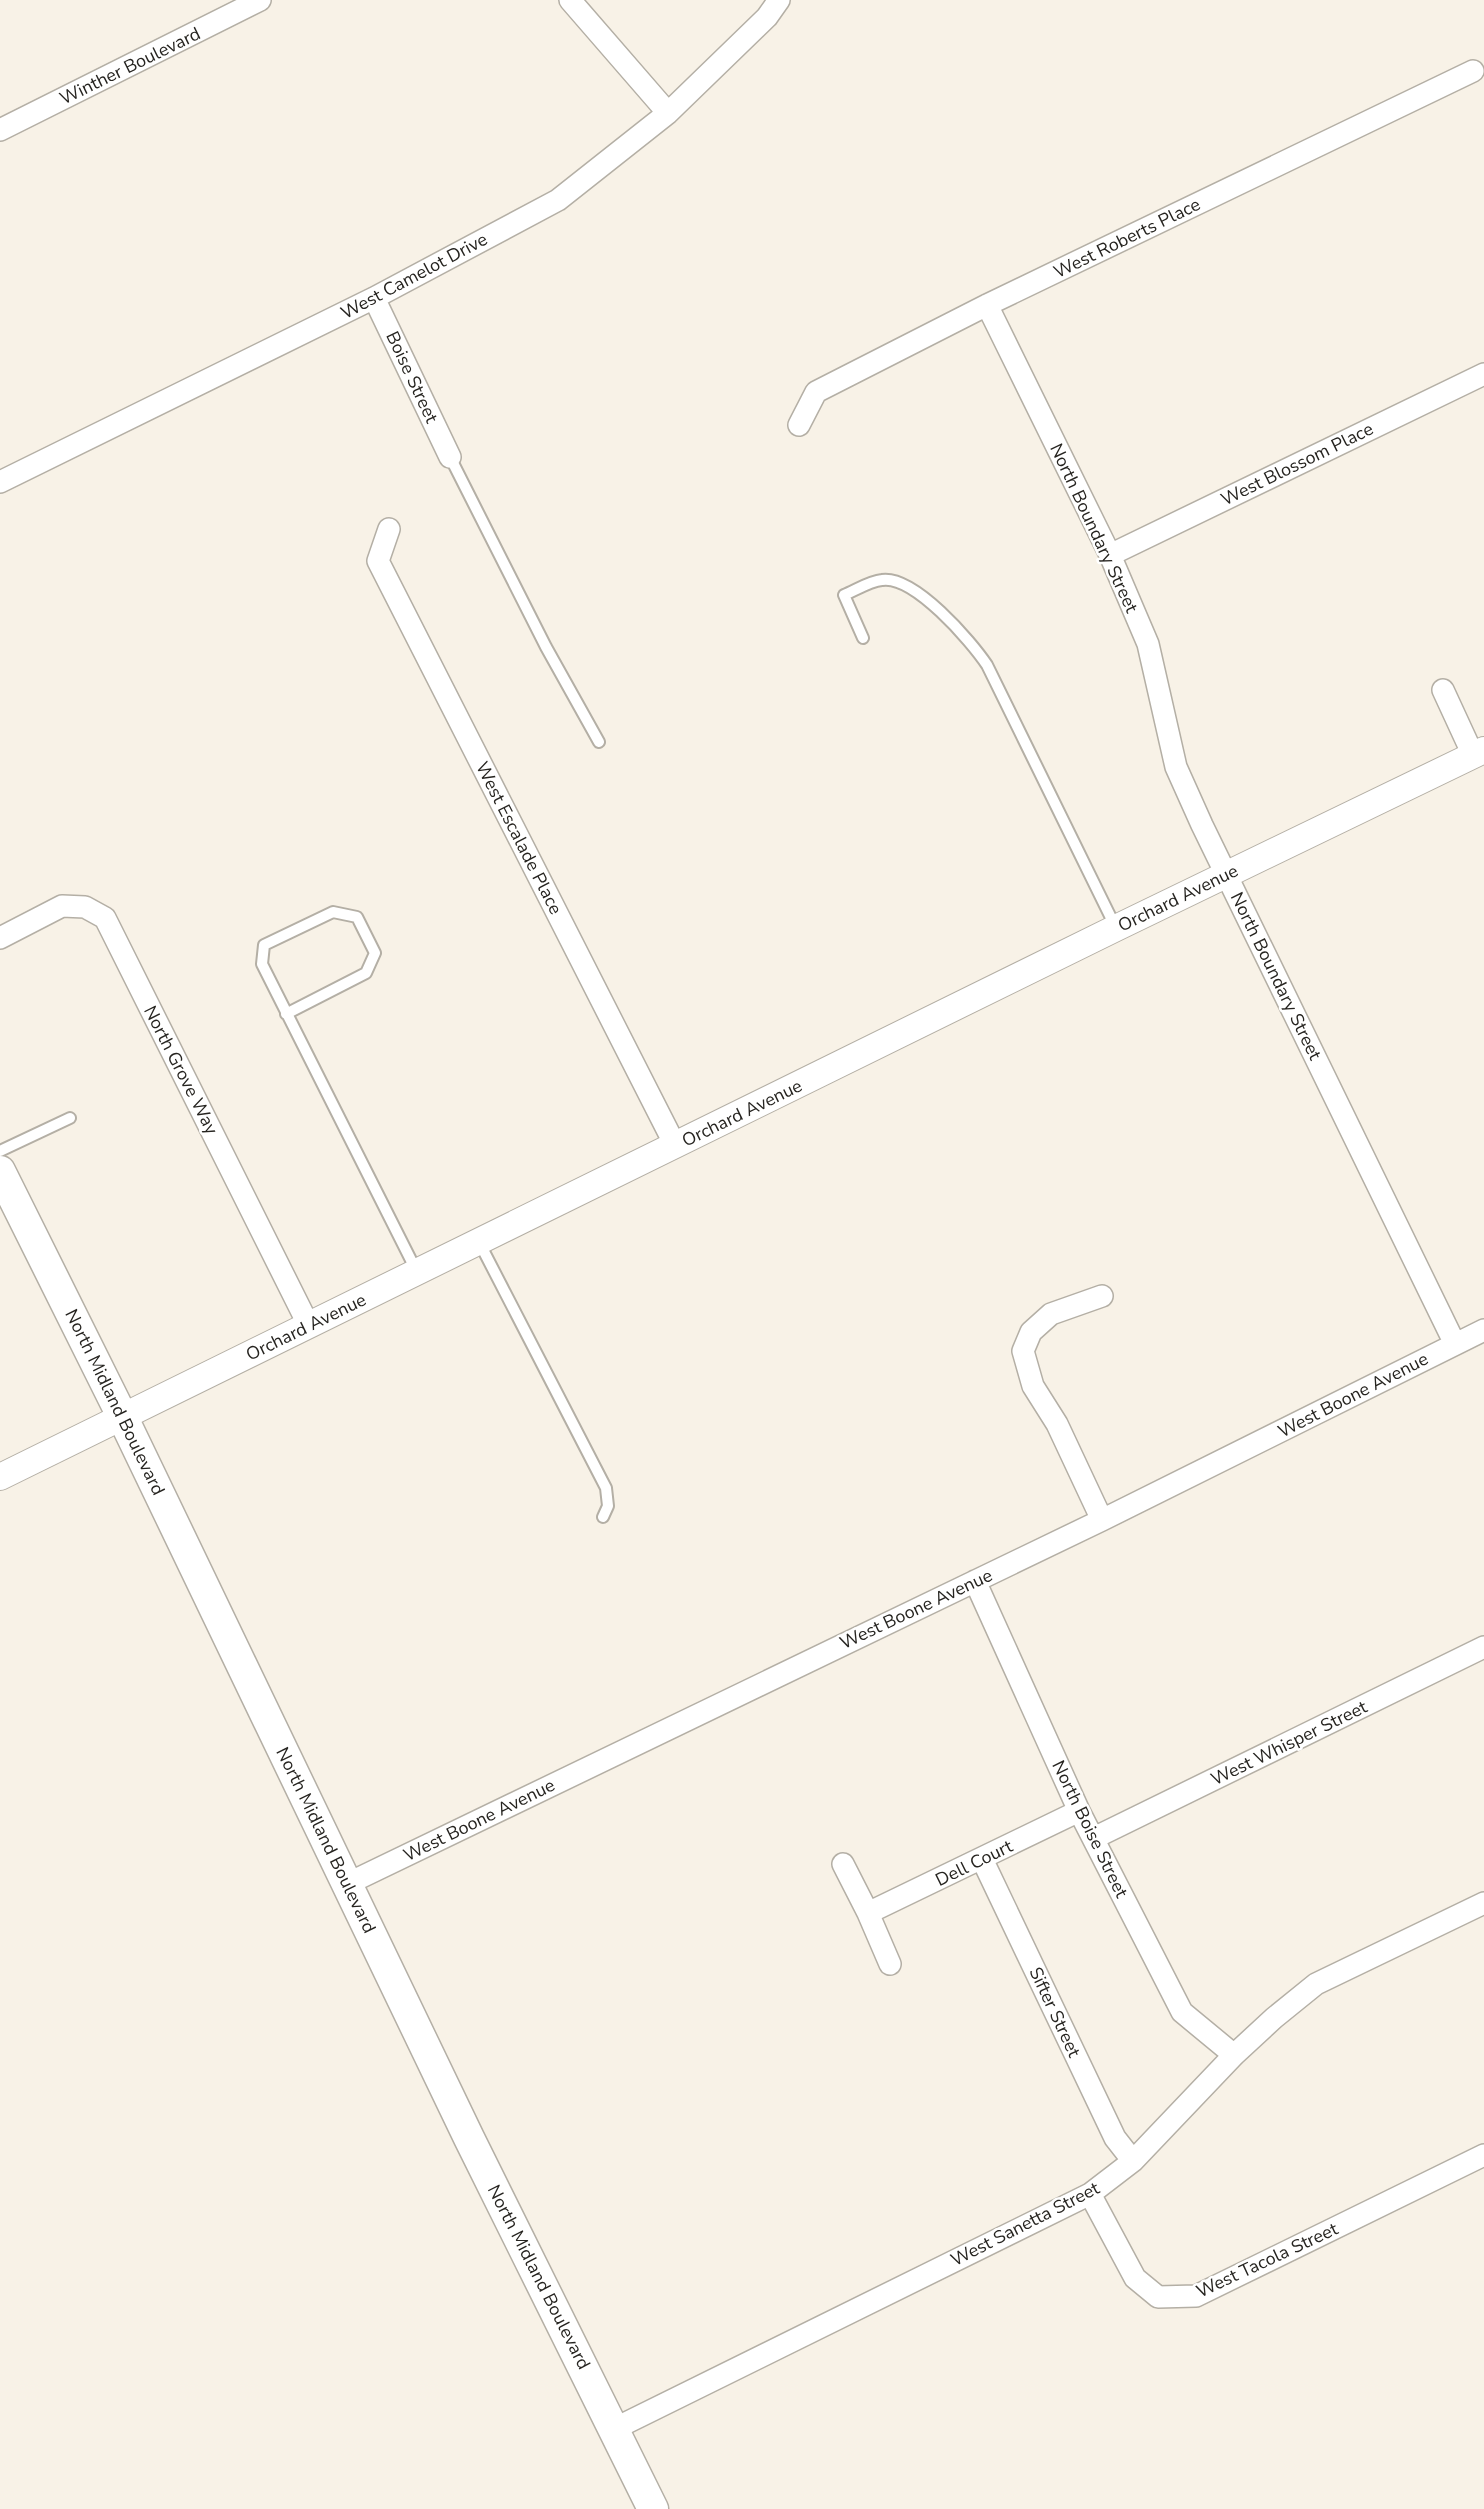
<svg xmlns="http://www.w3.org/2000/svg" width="1484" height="2509" font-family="'Nunito Sans',sans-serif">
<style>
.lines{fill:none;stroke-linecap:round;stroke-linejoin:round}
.service-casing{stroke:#b4afa5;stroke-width:14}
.minor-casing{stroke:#b4afa5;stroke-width:24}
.tertiary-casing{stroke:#b4afa5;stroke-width:28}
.secondary-casing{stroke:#b4afa5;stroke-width:33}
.service{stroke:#fff;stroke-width:10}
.minor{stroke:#fff;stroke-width:21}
.tertiary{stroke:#fff;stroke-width:26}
.secondary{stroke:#fff;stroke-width:30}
.labels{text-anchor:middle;stroke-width:5;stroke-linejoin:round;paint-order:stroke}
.street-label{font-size:18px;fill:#262420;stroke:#fff}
</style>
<rect width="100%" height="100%" fill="#f8f2e7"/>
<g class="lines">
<g class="service-casing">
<path id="service" d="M 450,457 L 546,647 L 599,742
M 863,638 L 844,595 C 856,590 870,581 882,580 C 914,575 971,641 987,665 L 1116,928
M 286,1014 L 366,973 L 375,953 L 357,917 L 333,912 L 264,945 L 262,964 L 417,1272
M 0,1151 L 70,1118
M 479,1242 L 606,1488 L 608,1506 L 603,1517"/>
</g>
<g class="minor-casing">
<path id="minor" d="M 570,0 L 668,113
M 0,130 L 260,0
M 374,298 L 450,457
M 987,305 L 1110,555 L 1148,644 L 1176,767 L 1202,825 L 1455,1344
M 799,425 L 816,392 L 987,305 L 1473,71
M 0,482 L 374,298 L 558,200 L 668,113 L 767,17 L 779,0
M 389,529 L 378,561 L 675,1145
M 1110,555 L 1484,374
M 1443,690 L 1473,755
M 0,938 L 62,906 L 85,907 L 105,918 L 309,1326
M 1102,1296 L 1051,1314 L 1031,1332 L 1023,1351 L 1033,1386 L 1057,1424 L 1102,1520
M 975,1581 L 1079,1811 L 1182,2012 L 1234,2055
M 1094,1838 L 1484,1647
M 982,1859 L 1115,2138 L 1133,2161
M 843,1864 L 868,1913 L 1079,1811
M 347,1884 L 1102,1520 L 1484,1330
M 868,1913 L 890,1964
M 1090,2194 L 1135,2278 L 1158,2297 L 1196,2296 L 1484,2155
M 614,2429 L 1090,2194 L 1133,2161 L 1234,2055 L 1274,2018 L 1316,1984 L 1484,1903"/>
</g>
<g class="tertiary-casing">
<path id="tertiary" d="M 0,1477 L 1116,928 L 1484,750"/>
</g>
<g class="secondary-casing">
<path id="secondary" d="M 0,1171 L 122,1416 L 469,2138 L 653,2509"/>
</g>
<use href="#service" class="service"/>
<use href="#minor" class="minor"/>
<use href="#tertiary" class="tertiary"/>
<use href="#secondary" class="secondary"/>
</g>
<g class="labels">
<g class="street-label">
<text transform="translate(130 66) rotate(-26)" y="6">Winther Boulevard</text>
<text transform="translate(1127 238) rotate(-26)" y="6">West Roberts Place</text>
<text transform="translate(414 276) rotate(-28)" y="6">West Camelot Drive</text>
<text transform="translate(412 377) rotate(65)" y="6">Boise Street</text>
<text transform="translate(1297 464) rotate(-26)" y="6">West Blossom Place</text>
<text transform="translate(1094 528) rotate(65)" y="6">North Boundary Street</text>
<text transform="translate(519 838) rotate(63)" y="6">West Escalade Place</text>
<text transform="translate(1178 898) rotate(-26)" y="6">Orchard Avenue</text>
<text transform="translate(1276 976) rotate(64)" y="6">North Boundary Street</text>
<text transform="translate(181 1070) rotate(63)" y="6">North Grove Way</text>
<text transform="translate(742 1113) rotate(-26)" y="6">Orchard Avenue</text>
<text transform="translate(306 1327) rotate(-26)" y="6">Orchard Avenue</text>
<text transform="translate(1353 1395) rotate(-27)" y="6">West Boone Avenue</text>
<text transform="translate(115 1402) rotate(64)" y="6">North Midland Boulevard</text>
<text transform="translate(916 1609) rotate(-25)" y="6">West Boone Avenue</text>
<text transform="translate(1289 1743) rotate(-26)" y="6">West Whisper Street</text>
<text transform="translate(479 1820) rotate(-26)" y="6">West Boone Avenue</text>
<text transform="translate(1090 1829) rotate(64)" y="6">North Boise Street</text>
<text transform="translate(326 1840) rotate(64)" y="6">North Midland Boulevard</text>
<text transform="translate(974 1863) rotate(-26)" y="6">Dell Court</text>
<text transform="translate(1055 2012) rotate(65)" y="6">Sifter Street</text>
<text transform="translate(1025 2224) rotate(-27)" y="6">West Sanetta Street</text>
<text transform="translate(1267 2260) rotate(-25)" y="6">West Tacola Street</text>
<text transform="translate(539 2277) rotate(63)" y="6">North Midland Boulevard</text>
</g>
</g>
</svg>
